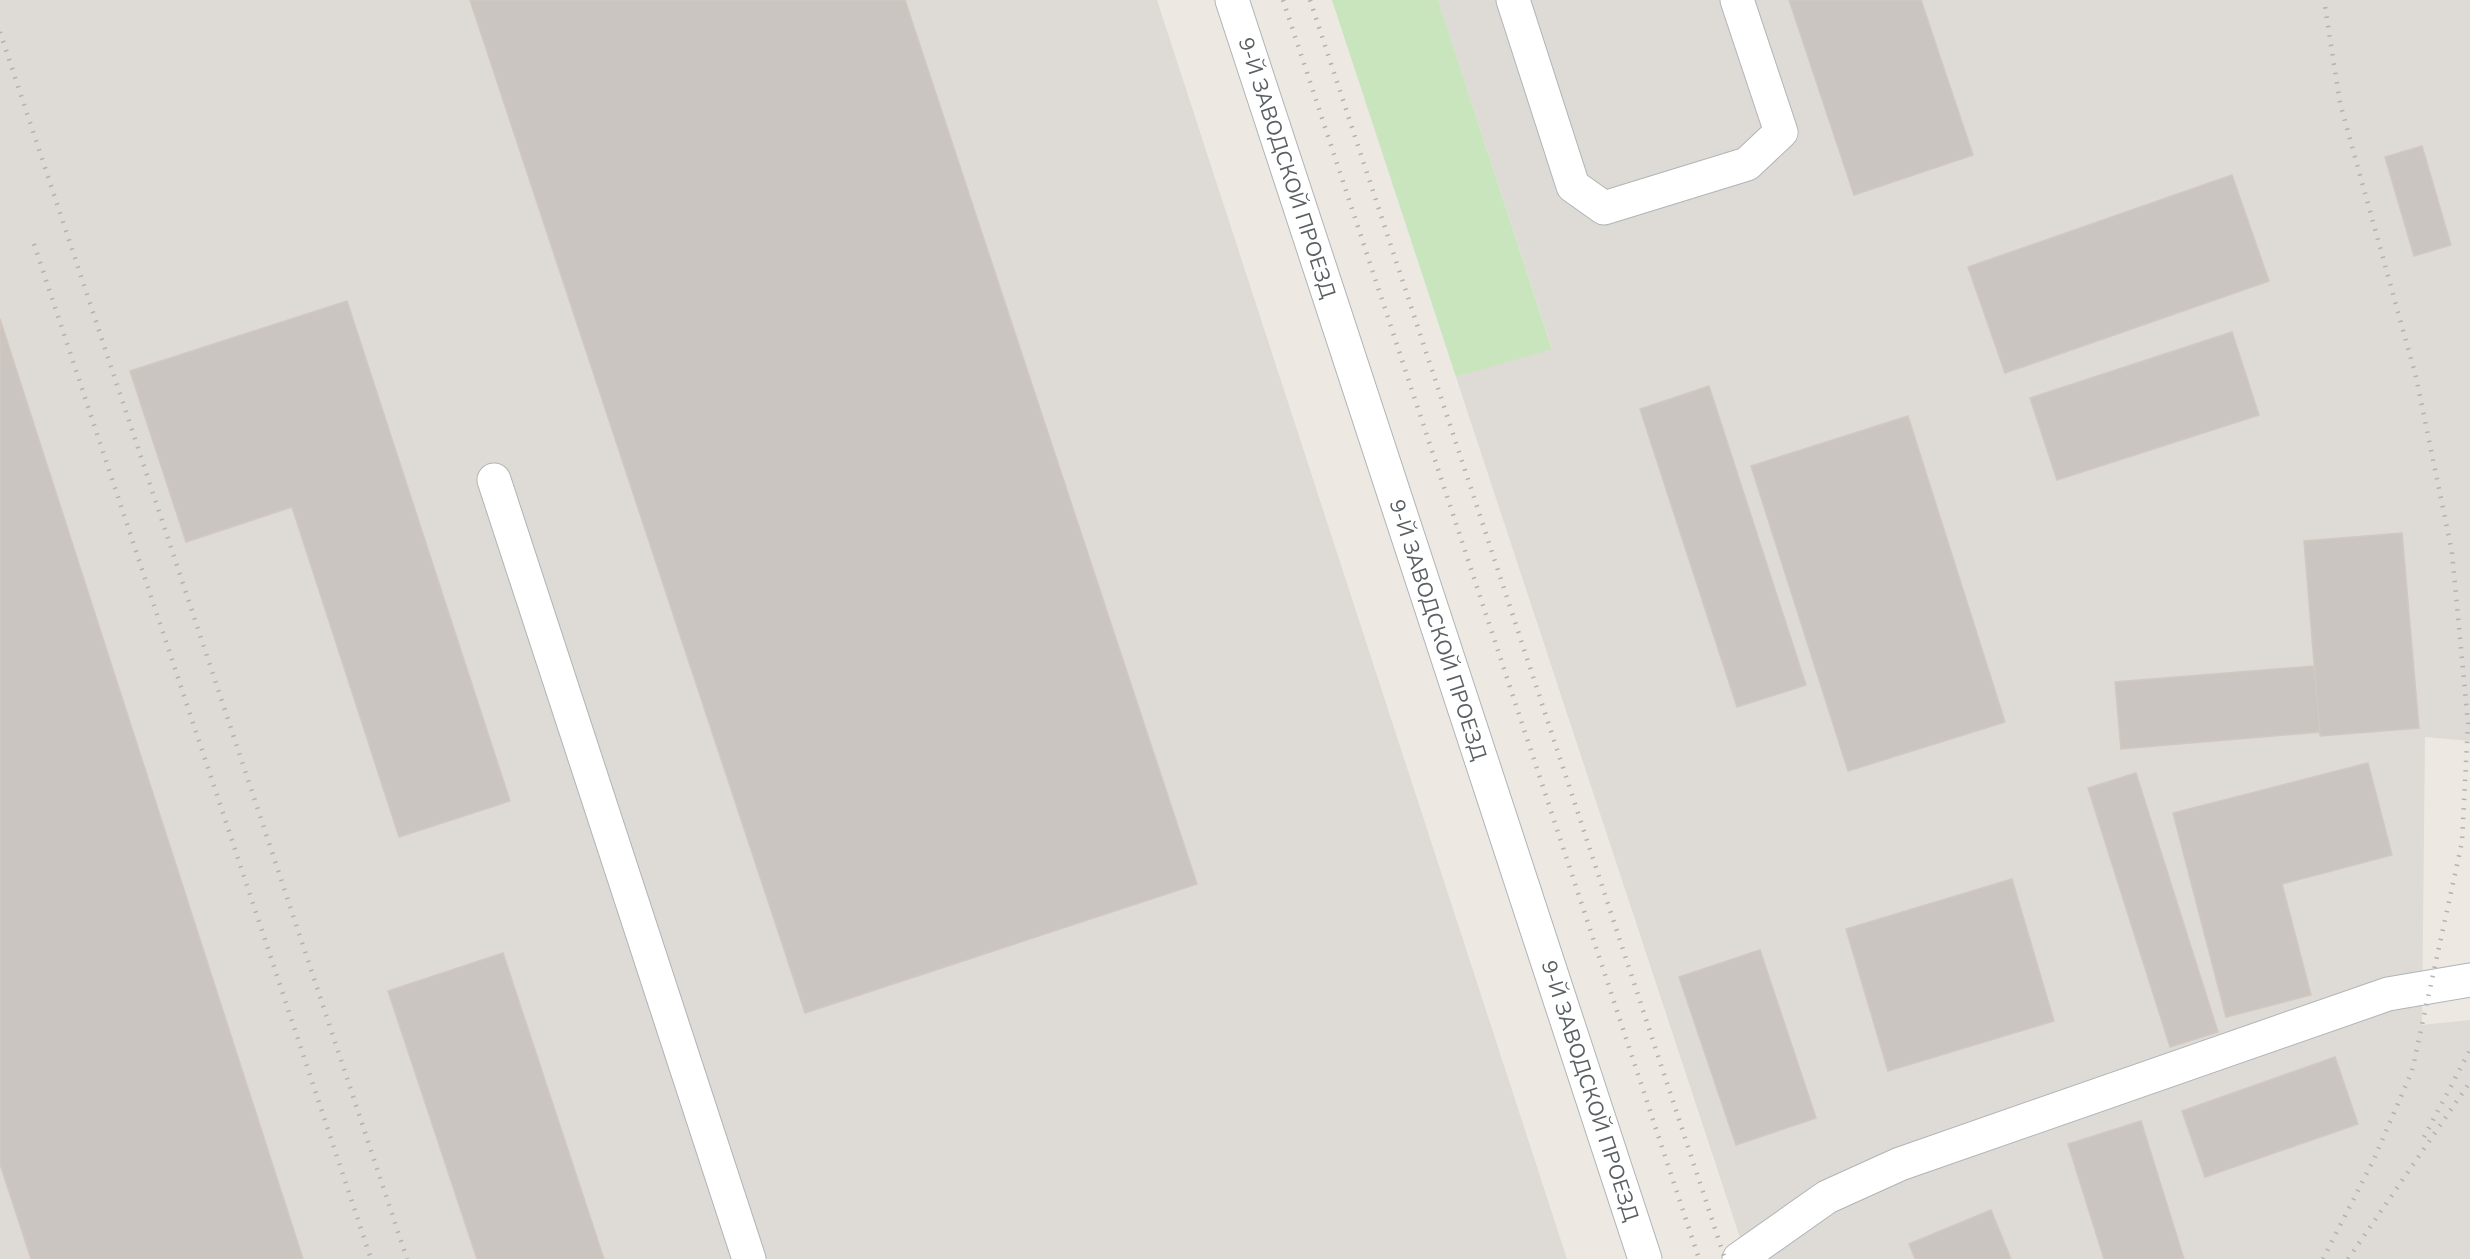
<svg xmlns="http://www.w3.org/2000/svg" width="2470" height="1259" font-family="Mulish,sans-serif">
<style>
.industrial{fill:#dedad6}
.green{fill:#c8e5be}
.building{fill:#cac5c1;stroke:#d2c8c0;stroke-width:1.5}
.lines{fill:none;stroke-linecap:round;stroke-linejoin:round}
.minor-casing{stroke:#afb5b7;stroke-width:35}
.minor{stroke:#fff;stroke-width:33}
.rail{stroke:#b1b2b3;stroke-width:4.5;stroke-dasharray:1.5 8;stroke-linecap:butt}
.labels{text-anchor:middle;stroke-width:4.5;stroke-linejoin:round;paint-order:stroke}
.street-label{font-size:21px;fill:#5a6063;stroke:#fff}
</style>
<rect width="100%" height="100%" fill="#ede8e2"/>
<path class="industrial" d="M 0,0 L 1157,0 L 1567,1259 L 0,1259 Z
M 1438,0 L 2470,0 L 2470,741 L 2425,737 L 2422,1025 L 2470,1020 L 2470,1259 L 1747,1259 L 1456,377 L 1552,348 Z"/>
<path class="green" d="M 1332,0 L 1438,0 L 1552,349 L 1456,377 Z"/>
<path class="building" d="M 470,0 L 905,0 L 1197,884 L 805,1013 Z
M 1789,0 L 1921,0 L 1973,155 L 1854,195 Z
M 2422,146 L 2451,245 L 2414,256 L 2385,157 Z
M 2232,175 L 2269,281 L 2005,373 L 1968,267 Z
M 347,301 L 510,801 L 399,837 L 292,507 L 186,542 L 130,371 Z
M 0,319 L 303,1259 L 31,1259 L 0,1164 Z
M 2232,332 L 2259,415 L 2057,480 L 2030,398 Z
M 1709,386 L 1806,685 L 1737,707 L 1640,409 Z
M 1908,416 L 2005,722 L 1848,771 L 1751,466 Z
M 2402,533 L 2419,728 L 2320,736 L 2304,541 Z
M 2314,666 L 2320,732 L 2121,749 L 2115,682 Z
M 2368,763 L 2392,855 L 2282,884 L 2311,995 L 2226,1017 L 2173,813 Z
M 2136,773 L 2218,1032 L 2170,1047 L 2088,788 Z
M 2012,879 L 2054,1021 L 1888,1071 L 1846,929 Z
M 1760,950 L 1816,1118 L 1736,1145 L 1679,977 Z
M 503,953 L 604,1259 L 477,1259 L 388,991 Z
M 2335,1057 L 2358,1124 L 2205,1177 L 2182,1111 Z
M 2141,1121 L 2184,1259 L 2104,1259 L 2068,1144 Z
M 1991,1210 L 2011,1259 L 1915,1259 L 1909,1244 Z"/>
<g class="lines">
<g class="minor-casing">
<path id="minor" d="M 1232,0 L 1645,1259
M 1513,0 L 1573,186 L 1604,208 L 1747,164 L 1781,132 L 1737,0
M 494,480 L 749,1259
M 1739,1259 L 1827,1197 L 1900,1164 L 2388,994 L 2470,980"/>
</g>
<use href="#minor" class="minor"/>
<path class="rail" d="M 1283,0 L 1699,1259
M 1310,0 L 1725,1259
M 0,32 L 407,1259
M 34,244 L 371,1259
M 2424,1137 L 2470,1050
M 2323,1259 L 2374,1159 L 2412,1071 L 2462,842 L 2468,723 L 2452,552 L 2416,377 L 2340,103 L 2324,0
M 2348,1259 L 2470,1082"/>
</g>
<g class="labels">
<g class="street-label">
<text transform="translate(1287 168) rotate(72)" y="7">9-Й ЗАВОДСКОЙ ПРОЕЗД</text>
<text transform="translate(1438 630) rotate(72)" y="7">9-Й ЗАВОДСКОЙ ПРОЕЗД</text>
<text transform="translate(1590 1091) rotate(72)" y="7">9-Й ЗАВОДСКОЙ ПРОЕЗД</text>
</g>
</g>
</svg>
